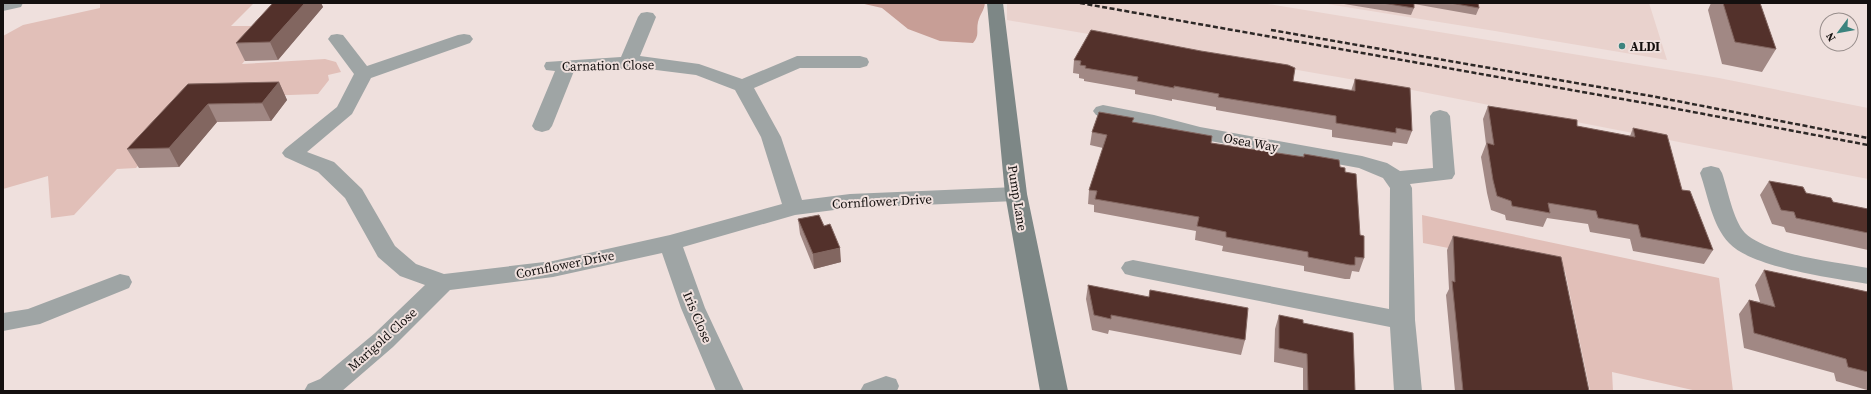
<svg xmlns="http://www.w3.org/2000/svg" width="1871" height="394" font-family="'Source Serif 4',serif">
<style>
.built{fill:#e9d2cd}
.green{fill:#e1bfb8}
.forest{fill:#c79e96}
.lines{fill:none;stroke-linecap:round;stroke-linejoin:round}
.street{fill:#9fa5a5;fill-rule:evenodd}
.secondary{fill:#7d8786;fill-rule:evenodd}
.rail{stroke:#2d2826;stroke-width:2.5;stroke-dasharray:5 2.5;stroke-linecap:butt}
.wall{fill:#a18884}
.shaded-wall{fill:#826660}
.building{fill:#53312b;stroke:#826660}
.poi-dot{fill:#3c837e;stroke:#efe0dd;stroke-width:1.5}
.labels{text-anchor:middle;stroke-width:4;stroke-linejoin:round;paint-order:stroke}
.poi-label{font-size:13px;font-weight:bold;fill:#14100f;stroke:#efe0dd;text-anchor:start}
.street-label{font-size:13px;fill:#14100f;stroke:#efe0dd}
</style>
<rect width="100%" height="100%" fill="#efe0dd"/>
<path class="built" d="M 1007,3 L 1262,3 L 1719,78 L 1868,108 L 1868,179 L 1407,89 L 1007,20 Z
M 1321,3 L 1649,3 L 1667,60 L 1495,31 Z"/>
<path class="green" d="M 100,3 L 254,3 L 231,26 L 274,26 L 242,64 L 325,59 L 336,62 L 341,72 L 328,75 L 329,80 L 318,94 L 201,98 L 136,168 L 117,169 L 74,215 L 51,218 L 48,176 L 3,189 L 3,36 L 23,25 L 100,8 Z
M 1422,215 L 1719,278 L 1733,391 L 1697,391 L 1612,372 L 1613,391 L 1590,391 L 1565,271 L 1423,243 Z"/>
<path class="forest" d="M 860,3 L 985,3 C 984,11 980,14 978,22 C 976,31 980,35 973,43 L 940,41 L 908,29 L 882,8 Z"/>
<g class="lines">
<path class="street" d="M 3,3 L 23,3 L 21,7 L 3,11 Z
M 647,12 L 653,13 L 656,17 L 640,56 L 699,64 L 742,79 L 797,56 L 860,56 L 867,58 L 869,62 L 867,66 L 860,68 L 800,68 L 754,88 L 781,137 L 802,200 L 850,194 L 1016,187 L 1024,189 L 1027,194 L 1024,199 L 1016,201 L 850,208 L 795,215 L 683,247 L 705,308 L 744,391 L 716,391 L 681,308 L 662,253 L 553,277 L 450,290 L 393,347 L 342,391 L 304,391 L 308,384 L 320,379 L 375,333 L 425,285 L 400,276 L 378,257 L 345,198 L 318,172 L 285,157 L 282,153 L 285,149 L 337,107 L 354,74 L 328,39 L 331,35 L 337,34 L 343,35 L 367,66 L 458,35 L 464,34 L 470,35 L 473,39 L 470,43 L 371,78 L 352,114 L 307,152 L 334,162 L 362,189 L 395,246 L 416,264 L 444,274 L 553,261 L 670,235 L 782,204 L 761,137 L 735,90 L 696,75 L 640,68 L 574,71 L 552,126 L 549,130 L 542,132 L 535,130 L 532,126 L 555,71 L 546,70 L 544,66 L 546,62 L 621,57 L 638,17 L 641,13 Z
M 1103,105 L 1154,115 L 1200,127 L 1362,156 L 1387,163 L 1400,171 L 1433,168 L 1430,116 L 1433,112 L 1440,110 L 1447,112 L 1450,116 L 1455,174 L 1452,179 L 1410,184 L 1412,188 L 1415,320 L 1422,391 L 1394,391 L 1390,327 L 1133,276 L 1125,274 L 1121,268 L 1125,262 L 1133,260 L 1389,309 L 1390,188 L 1383,178 L 1359,168 L 1199,139 L 1152,127 L 1096,115 L 1093,111 L 1096,107 Z
M 1711,166 L 1719,168 L 1722,173 C 1728,190 1733,220 1745,233 C 1768,255 1836,262 1868,268 L 1868,284 C 1834,278 1752,268 1729,243 C 1712,225 1708,196 1700,173 L 1703,168 Z
M 120,274 L 129,276 L 132,282 L 129,288 L 40,324 L 3,331 L 3,313 L 28,309 Z
M 886,376 L 896,379 L 899,386 L 897,391 L 860,391 L 864,384 Z"/>
<path class="secondary" d="M 987,3 L 1003,3 L 1027,194 L 1068,391 L 1040,391 L 1005,194 Z"/>
<path class="rail" d="M 1080,3 L 1656,105 L 1868,145
M 1271,30 L 1651,96 L 1868,138"/>
</g>
<path class="wall" d="M 273,3 L 321,3 L 323,7 L 278,60 L 245,61 L 236,43 Z
M 1338,3 L 1478,3 L 1479,8 L 1476,15 L 1414,4 L 1414,8 L 1411,15 Z
M 1711,3 L 1760,3 L 1776,49 L 1762,72 L 1722,64 L 1708,10 Z
M 1074,60 L 1293,81 L 1351,91 L 1355,79 L 1412,131 L 1407,144 L 1393,142 L 1392,146 L 1332,137 L 1332,130 L 1216,110 L 1216,107 L 1172,99 L 1172,101 L 1135,94 L 1135,90 L 1084,81 L 1084,79 L 1079,78 L 1079,74 L 1073,73 Z
M 279,82 L 287,100 L 271,121 L 217,122 L 179,167 L 139,168 L 127,149 L 188,84 Z
M 1488,106 L 1577,126 L 1630,136 L 1633,128 L 1682,190 L 1713,250 L 1704,264 L 1633,251 L 1630,239 L 1590,232 L 1588,224 L 1547,218 L 1543,227 L 1506,220 L 1505,215 L 1491,210 L 1487,193 L 1481,157 L 1486,144 L 1483,119 Z
M 1133,122 L 1211,143 L 1303,157 L 1304,154 L 1340,167 L 1345,172 L 1360,235 L 1364,258 L 1359,272 L 1352,271 L 1350,279 L 1345,279 L 1304,271 L 1304,266 L 1222,251 L 1223,246 L 1195,240 L 1196,231 L 1094,212 L 1094,205 L 1088,204 L 1089,190 L 1103,148 L 1090,145 L 1092,132 Z
M 1769,181 L 1833,202 L 1868,209 L 1868,250 L 1786,232 L 1784,227 L 1772,224 L 1760,195 Z
M 798,219 L 824,226 L 841,262 L 814,269 L 800,234 Z
M 1453,236 L 1589,391 L 1455,391 L 1446,295 L 1449,289 L 1447,250 Z
M 1764,270 L 1868,292 L 1868,391 L 1867,390 L 1836,381 L 1834,373 L 1744,348 L 1739,314 L 1749,300 L 1760,302 L 1755,285 Z
M 1088,285 L 1245,340 L 1241,355 L 1109,330 L 1108,334 L 1092,330 L 1086,299 Z
M 1279,315 L 1303,323 L 1355,391 L 1303,391 L 1303,368 L 1274,362 L 1275,329 Z"/>
<path class="shaded-wall" d="M 305,3 L 321,3 L 323,7 L 278,60 L 270,42 Z
M 279,82 L 287,100 L 271,121 L 262,103 Z
M 208,104 L 217,122 L 179,167 L 169,148 Z
M 840,248 L 841,262 L 814,269 L 813,254 Z"/>
<path class="building" d="M 273,3 L 305,3 L 270,42 L 236,43 Z
M 1382,3 L 1414,3 L 1414,8 Z
M 1450,3 L 1478,3 L 1479,8 Z
M 1723,3 L 1760,3 L 1776,49 L 1735,42 Z
M 1091,30 L 1201,51 L 1288,65 L 1295,68 L 1293,81 L 1355,91 L 1355,79 L 1410,88 L 1412,131 L 1396,128 L 1396,133 L 1336,123 L 1336,116 L 1218,97 L 1219,94 L 1174,86 L 1174,88 L 1137,81 L 1138,77 L 1085,68 L 1086,66 L 1080,65 L 1081,61 L 1074,60 Z
M 279,82 L 262,103 L 208,104 L 169,148 L 127,149 L 188,84 Z
M 1488,106 L 1577,120 L 1577,126 L 1635,137 L 1633,128 L 1667,135 L 1682,190 L 1690,191 L 1713,250 L 1641,237 L 1638,225 L 1598,218 L 1596,211 L 1548,203 L 1550,213 L 1512,206 L 1511,201 L 1497,196 L 1493,180 L 1487,143 L 1494,145 Z
M 1099,112 L 1134,118 L 1132,122 L 1212,136 L 1211,143 L 1304,157 L 1304,154 L 1339,160 L 1340,167 L 1345,168 L 1345,172 L 1356,174 L 1360,235 L 1364,236 L 1364,258 L 1355,257 L 1355,265 L 1350,265 L 1308,257 L 1308,252 L 1226,237 L 1226,232 L 1197,226 L 1199,217 L 1095,199 L 1097,191 L 1089,190 L 1107,135 L 1092,132 Z
M 1769,181 L 1803,187 L 1806,193 L 1831,198 L 1833,202 L 1868,209 L 1868,233 L 1796,218 L 1794,212 L 1781,210 Z
M 819,215 L 824,226 L 830,224 L 840,248 L 813,254 L 798,219 Z
M 1453,236 L 1561,257 L 1589,391 L 1463,391 L 1452,281 L 1455,282 Z
M 1764,270 L 1868,292 L 1868,372 L 1848,367 L 1846,359 L 1754,333 L 1749,300 L 1775,307 Z
M 1088,285 L 1149,297 L 1150,290 L 1248,308 L 1245,340 L 1111,315 L 1111,319 L 1094,315 Z
M 1279,315 L 1303,320 L 1303,323 L 1353,333 L 1355,391 L 1308,391 L 1307,354 L 1279,348 Z"/>
<circle class="poi-dot" cx="1622" cy="46" r="4"/>
<g class="labels">
<g class="poi-label">
<text x="1630" y="51">ALDI</text>
</g>
<g class="street-label">
<text transform="translate(608 65) rotate(-1)" y="5">Carnation Close</text>
<text transform="translate(1251 142) rotate(10)" y="5">Osea Way</text>
<text transform="translate(1018 198) rotate(81)" y="5">Pump Lane</text>
<text transform="translate(882 201) rotate(-3)" y="5">Cornflower Drive</text>
<text transform="translate(565 264) rotate(-11)" y="5">Cornflower Drive</text>
<text transform="translate(698 317) rotate(67)" y="5">Iris Close</text>
<text transform="translate(382 339) rotate(-42)" y="5">Marigold Close</text>
</g>
</g>
<rect width="1871" height="394" fill="none" stroke="#14100f" stroke-width="8"/>
<g transform="translate(1839 32) rotate(238)"><circle r="19" fill="#efe0dd" stroke="#978d8b"/>
<path d="M0-3L7 15L0 10L-7 15Z" fill="#3c837e"/>
<text y="-6" font-size="11" font-weight="bold" text-anchor="middle" fill="#14100f">N</text>
</g>
</svg>
